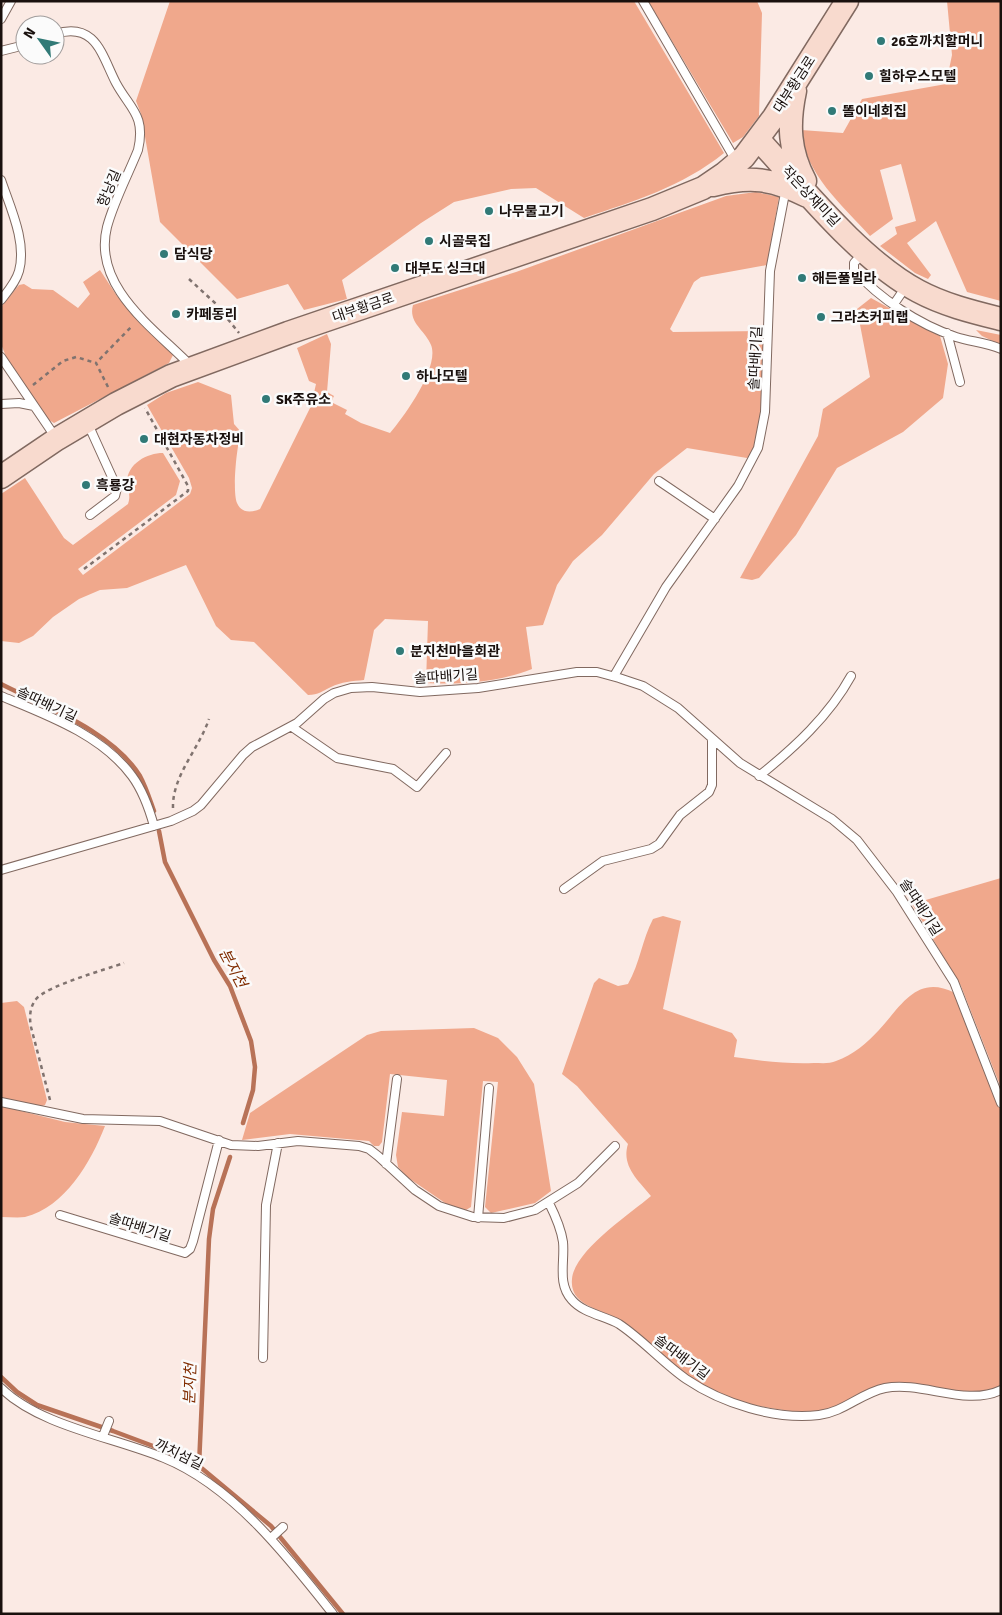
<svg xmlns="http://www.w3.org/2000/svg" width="1002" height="1615" font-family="Signika,'Noto Sans KR',sans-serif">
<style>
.green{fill:#f0a88c}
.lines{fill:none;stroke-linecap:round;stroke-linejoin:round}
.stream{stroke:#b87257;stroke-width:4.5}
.lane-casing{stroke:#816960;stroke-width:10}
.secondary-casing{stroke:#816960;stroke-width:25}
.path{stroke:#80736f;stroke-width:2.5;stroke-dasharray:4 4;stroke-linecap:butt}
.lane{stroke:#fff;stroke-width:8}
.secondary{stroke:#f8dace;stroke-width:22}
.poi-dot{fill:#317a77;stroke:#fbfbfb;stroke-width:2}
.labels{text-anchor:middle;stroke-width:5;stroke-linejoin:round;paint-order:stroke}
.poi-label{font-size:14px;font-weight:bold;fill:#19100d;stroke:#fbfbfb;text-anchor:start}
.street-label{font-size:14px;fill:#19100d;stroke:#fbfbfb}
.water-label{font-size:15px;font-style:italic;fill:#802c00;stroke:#fbfbfb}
</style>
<rect width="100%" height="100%" fill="#fbeae4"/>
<path class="green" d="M 170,1 L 634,1 L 724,153 C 682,187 634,201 584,218 L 536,188 L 511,189 L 454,202 L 421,223 L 342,280 L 347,299 L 304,310 L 288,284 L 237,299 L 160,222 L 141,114 L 136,101 Z
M 648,1 L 757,1 L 762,13 L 759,116 L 743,137 L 733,143 Z
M 947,1 L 1001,1 L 1001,301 L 967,292 L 936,221 L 907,243 L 931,275 L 928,279 L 915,273 L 880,246 L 897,234 L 895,227 L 916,221 L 901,164 L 880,170 L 893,219 L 870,236 C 843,206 804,173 801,130 L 843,133 L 862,99 L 946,84 L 952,55 Z
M 756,192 L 779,197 L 767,265 L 701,277 L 694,282 L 670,329 L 673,332 L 765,331 L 761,421 L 753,454 L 747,458 L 687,448 L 654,474 L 602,535 L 573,561 L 557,585 L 543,625 L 526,627 L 532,669 C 498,682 462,685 426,683 L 428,621 L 385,619 L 374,630 L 364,680 C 353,681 341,682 331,687 C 322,691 319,695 308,695 L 254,642 L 231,640 L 216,626 L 186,565 L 127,588 L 100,590 L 79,599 L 53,617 L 33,636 L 19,643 L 1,641 L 1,494 L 25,478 L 64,538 L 73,545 L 128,504 C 131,495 128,492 127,484 C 126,464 147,453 163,453 L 180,481 L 176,495 L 78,569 L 83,575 L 190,494 L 192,488 L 189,478 L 147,405 L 166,393 L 198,382 L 231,395 L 234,424 L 241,432 C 237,445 232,490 237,503 C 241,513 251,513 260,509 L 311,406 L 316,384 L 309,381 L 297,348 L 327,334 L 331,344 L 327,392 L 334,396 L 331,402 L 347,410 L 345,414 L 361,423 L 390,433 C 404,417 440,367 431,345 C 425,330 408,323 413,305 L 516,272 L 726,196 Z
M 100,270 L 117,296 L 173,355 L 169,363 L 54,423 L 44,417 L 7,359 L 1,344 L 1,307 L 19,285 L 24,284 L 32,289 L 53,290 L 78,308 L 90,294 L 83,282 Z
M 871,298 L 940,336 L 948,364 L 943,398 L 903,432 L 837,468 L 796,535 L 759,578 L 752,580 L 740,578 L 818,436 L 823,409 L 870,377 L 857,309 Z
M 976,330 L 1001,335 L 1001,345 L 982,336 Z
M 1001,878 L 1001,1088 L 961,986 L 912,904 Z
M 663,916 L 681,921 L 663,1009 L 732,1033 L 737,1040 L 734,1057 C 762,1061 786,1064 814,1063 C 821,1063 830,1064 836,1061 C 853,1055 867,1043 879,1030 C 902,1005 917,974 955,993 L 1001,1111 L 1001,1387 C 968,1403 921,1381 885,1386 C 879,1387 873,1391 868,1394 C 852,1401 836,1410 819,1412 C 803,1414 785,1410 770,1408 C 739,1403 711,1394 686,1375 C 664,1359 645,1337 623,1322 C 605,1309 569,1308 572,1279 C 574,1251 630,1214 651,1196 C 638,1180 621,1166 628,1144 L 577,1086 L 562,1074 L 594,983 L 599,978 L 618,986 L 628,984 C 640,963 642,940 653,919 Z
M 17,1001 L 24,1007 L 47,1100 L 45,1105 L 39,1107 L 1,1098 L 1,1003 Z
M 474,1028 L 498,1038 L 517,1057 L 534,1084 L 551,1191 L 535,1203 L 491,1213 L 485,1207 L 498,1082 L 483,1081 L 471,1207 L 466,1210 L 448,1205 L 407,1177 L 398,1167 L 396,1155 L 402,1112 L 444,1116 L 447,1080 L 390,1074 L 382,1142 L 379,1146 L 374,1146 L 369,1141 L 290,1134 L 242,1140 L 250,1113 L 367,1035 L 381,1031 Z
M 1,1106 L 65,1122 L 105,1126 C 91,1162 65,1207 25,1217 C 18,1218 9,1217 1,1217 Z"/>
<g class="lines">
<path class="stream" d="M 1,684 C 46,707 113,732 140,776 C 146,787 150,800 154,811
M 159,831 L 165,862 L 214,960 L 230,986 L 251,1041 L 255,1067 L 253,1090 L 243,1123
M 1,1377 L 17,1392 L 37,1405 L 113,1431 L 185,1458 L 199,1466 L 271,1526 L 343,1614
M 199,1466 L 209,1239 L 213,1209 L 230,1157"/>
<g class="lane-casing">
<path id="lane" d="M 643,1 L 736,161
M 1,19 L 11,1
M 55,34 C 96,21 102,56 116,83 C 130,109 146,115 138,150 C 128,175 114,201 107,227 C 92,287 155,329 191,366
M 1,51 L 25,45
M 1,180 C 10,207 27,242 19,271 C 16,282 8,291 1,300
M 863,253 L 854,263 L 854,270 C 880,299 918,324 956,337 C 971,342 986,342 1001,349
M 894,304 L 907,285
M 947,333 L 960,382
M 1,357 L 56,438
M 1,404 L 19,403 L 34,406
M 88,424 L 117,488 L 115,496 L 90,515
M 659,481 L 715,519
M 614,676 L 666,587 L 738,486 L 758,448 L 765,412 L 770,271 L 786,188
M 1,696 C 47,715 102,735 132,776 C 143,791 149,808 154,826
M 292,727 L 337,758 L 393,769 L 417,787 L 446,753
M 759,776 C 794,748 829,716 851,676
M 1,870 L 171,821 L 193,811 L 201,805 L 243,755 L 252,747 L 297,723 L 324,699 L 334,693 L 351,688 L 372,687 L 420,692 L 478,688 L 577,672 L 597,672 L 619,678 L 643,686 L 678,708 L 740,763 L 832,819 L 857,840 L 897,892 L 954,982 L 1001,1103
M 564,889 L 603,861 L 651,849 L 659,844 L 680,815 L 709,792 L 712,785 L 712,739
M 1,1102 L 83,1119 L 160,1121 L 231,1145 L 258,1146 L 298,1141 L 359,1146 L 369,1149 L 378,1156 L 415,1190 L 439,1206 L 473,1217 L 504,1218 L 535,1210 L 578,1183 L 615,1146
M 386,1164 L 397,1079
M 549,1203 C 555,1215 561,1228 563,1242 C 565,1262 557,1284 572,1300 C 583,1313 605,1316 619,1324 C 643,1340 663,1363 686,1379 C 723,1404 775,1420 819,1415 C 844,1412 861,1393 885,1388 C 923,1381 965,1407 1001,1390
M 60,1215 L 185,1253 L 190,1249 L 193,1241 L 219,1140
M 478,1218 L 489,1088
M 263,1358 L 266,1205 L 278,1143
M 1,1388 C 40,1426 113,1437 164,1458 C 233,1486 288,1557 333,1614
M 103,1436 L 109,1421
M 271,1538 L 283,1527"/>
</g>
<g class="secondary-casing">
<path id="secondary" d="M 795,91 C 788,124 789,151 805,181
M 758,139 C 803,188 860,260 918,291 C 944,305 973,312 1001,319
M 713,185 C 750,176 772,178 807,196
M 1,477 L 57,439 L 116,404 L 171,376 L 288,333 L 652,209 L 703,188 L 725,173 L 744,157 L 774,117 L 847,1"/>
</g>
<path class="path" d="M 189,279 L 215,303 L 239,333
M 33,385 L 63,361 L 76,357 L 96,363
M 108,387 L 96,363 L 133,325
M 84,569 L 188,491 L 188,486 L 145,408
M 173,808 C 172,776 199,749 209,719
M 50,1100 L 31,1027 C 29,1016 30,1006 37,998 C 50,985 104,970 124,963"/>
<use href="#lane" class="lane"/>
<use href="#secondary" class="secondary"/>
</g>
<g class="poi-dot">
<circle cx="881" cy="41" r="5"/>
<circle cx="869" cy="76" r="5"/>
<circle cx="832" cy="111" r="5"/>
<circle cx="489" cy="211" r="5"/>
<circle cx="429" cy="241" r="5"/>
<circle cx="164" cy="254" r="5"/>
<circle cx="395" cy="268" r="5"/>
<circle cx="802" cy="278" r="5"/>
<circle cx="176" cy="314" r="5"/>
<circle cx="821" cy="317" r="5"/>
<circle cx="406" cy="376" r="5"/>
<circle cx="266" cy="399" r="5"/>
<circle cx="144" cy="439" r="5"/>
<circle cx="86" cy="485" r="5"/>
<circle cx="400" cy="651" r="5"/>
</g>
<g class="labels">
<g class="poi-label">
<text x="891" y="46">26호까치할머니</text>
<text x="879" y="81">힐하우스모텔</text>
<text x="842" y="116">똘이네회집</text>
<text x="499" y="216">나무물고기</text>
<text x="439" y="246">시골묵집</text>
<text x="174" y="259">담식당</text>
<text x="405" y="273">대부도 싱크대</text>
<text x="812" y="283">해든풀빌라</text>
<text x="186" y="319">카페동리</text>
<text x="831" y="322">그라츠커피랩</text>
<text x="416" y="381">하나모텔</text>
<text x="276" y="404">SK주유소</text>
<text x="154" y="444">대현자동차정비</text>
<text x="96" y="490">흑룡강</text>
<text x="410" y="656">분지천마을회관</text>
</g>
<g class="street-label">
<text transform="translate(794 84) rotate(-57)" y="5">대부황금로</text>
<text transform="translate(109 188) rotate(-67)" y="5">항낭길</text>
<text transform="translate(811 196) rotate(47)" y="5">작은상재미길</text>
<text transform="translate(363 307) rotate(-19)" y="5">대부황금로</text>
<text transform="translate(755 358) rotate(-87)" y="5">솔따배기길</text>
<text transform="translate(446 676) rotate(-4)" y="5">솔따배기길</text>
<text transform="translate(47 704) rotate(25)" y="5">솔따배기길</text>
<text transform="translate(921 907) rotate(57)" y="5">솔따배기길</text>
<text transform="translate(140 1227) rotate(18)" y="5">솔따배기길</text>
<text transform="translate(682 1357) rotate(37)" y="5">솔따배기길</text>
<text transform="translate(179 1454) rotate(26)" y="5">까치섬길</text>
</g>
<g class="water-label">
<text transform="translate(233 968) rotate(62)" y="5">분지천</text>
<text transform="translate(190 1384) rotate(-88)" y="5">분지천</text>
</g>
</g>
<rect width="1002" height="1615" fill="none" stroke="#19100d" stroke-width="5"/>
<g transform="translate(40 40) rotate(303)"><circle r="24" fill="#fbfbfb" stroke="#a19d9c"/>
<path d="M0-4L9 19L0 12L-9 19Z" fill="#317a77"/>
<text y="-8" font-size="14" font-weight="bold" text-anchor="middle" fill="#19100d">N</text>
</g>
</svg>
